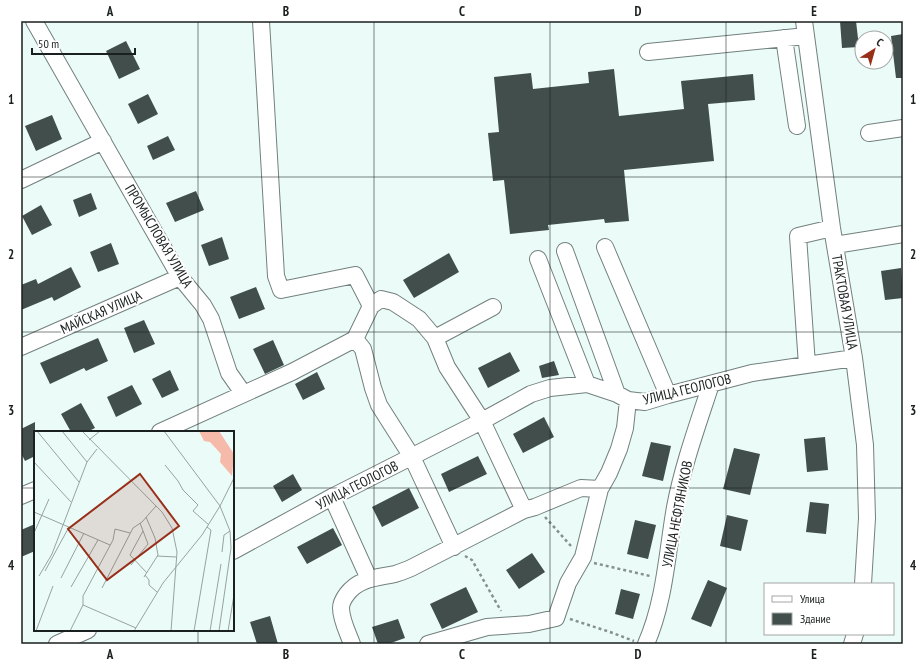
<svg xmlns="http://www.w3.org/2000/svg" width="924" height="665" font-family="'PT Sans Narrow',sans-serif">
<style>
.building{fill:#414e4c}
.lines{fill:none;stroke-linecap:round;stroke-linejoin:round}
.minor-casing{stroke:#72807e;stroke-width:18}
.path{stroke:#86918f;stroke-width:2.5;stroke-dasharray:3 3;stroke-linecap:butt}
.minor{stroke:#fff;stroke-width:16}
.grid{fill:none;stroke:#1a201f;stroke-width:1;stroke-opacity:0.55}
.labels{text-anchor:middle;stroke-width:4;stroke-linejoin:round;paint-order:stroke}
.street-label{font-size:14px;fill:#1a201f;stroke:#fff}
.inset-road{fill:none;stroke:#97a3a1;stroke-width:1}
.view{fill:#982f19;fill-opacity:0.15;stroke:#982f19;stroke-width:2}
.inset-edge{fill:none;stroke:#1a201f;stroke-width:2}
.neatline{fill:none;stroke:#1a201f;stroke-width:1.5}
.grid-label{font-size:13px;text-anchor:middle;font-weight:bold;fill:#1a201f}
</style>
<rect width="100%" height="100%" fill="#ebfbf8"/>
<path class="building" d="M 840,21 L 856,21 L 859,47 L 842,48 Z
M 903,34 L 903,78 L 896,78 L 891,36 Z
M 126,41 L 140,69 L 119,79 L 106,51 Z
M 614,69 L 619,116 L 684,109 L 681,81 L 753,74 L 755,100 L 708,104 L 714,161 L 624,170 L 629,221 L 605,223 L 604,219 L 548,225 L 549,230 L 510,234 L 504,180 L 493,181 L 488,133 L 499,132 L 494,77 L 531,73 L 533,89 L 589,83 L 588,72 Z
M 148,94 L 158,114 L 138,124 L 128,104 Z
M 52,115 L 62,139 L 36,151 L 25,126 Z
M 168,136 L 175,150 L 153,160 L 147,146 Z
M 196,191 L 204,210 L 175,222 L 166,203 Z
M 91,193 L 97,209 L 79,217 L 73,200 Z
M 41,205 L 52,225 L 32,235 L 22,216 Z
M 222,237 L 229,259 L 209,266 L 201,245 Z
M 111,243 L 119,264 L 98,272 L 90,252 Z
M 449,253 L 459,272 L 414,298 L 403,280 Z
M 71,267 L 81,287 L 54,301 L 52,297 L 21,310 L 21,285 L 36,279 L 38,284 Z
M 901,268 L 903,298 L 885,300 L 881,271 Z
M 256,287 L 265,309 L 239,319 L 230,297 Z
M 144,320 L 155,344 L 134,353 L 124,328 Z
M 98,338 L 108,361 L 86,371 L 84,368 L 50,384 L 40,363 Z
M 273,340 L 284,365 L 265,374 L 253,349 Z
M 510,352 L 520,371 L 488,388 L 478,368 Z
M 554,361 L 559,375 L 542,378 L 539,366 Z
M 170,370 L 179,390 L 162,398 L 152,379 Z
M 317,372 L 325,389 L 303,400 L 295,384 Z
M 132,385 L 142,404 L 116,417 L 107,397 Z
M 81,403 L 95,428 L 87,432 L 71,432 L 61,414 Z
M 544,417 L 554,437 L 523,453 L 513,434 Z
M 35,422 L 35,456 L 25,461 L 21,453 L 21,429 Z
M 825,437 L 828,470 L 807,472 L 804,439 Z
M 651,442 L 671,446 L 663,481 L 642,476 Z
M 734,448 L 760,454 L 750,495 L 723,489 Z
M 478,456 L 487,474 L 449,492 L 441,474 Z
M 293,474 L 302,490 L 282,502 L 273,486 Z
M 409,488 L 419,508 L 382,527 L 372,507 Z
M 810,502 L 829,504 L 826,534 L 806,532 Z
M 727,515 L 748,520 L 741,551 L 720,546 Z
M 635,520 L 656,525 L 648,559 L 627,554 Z
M 35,524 L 35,551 L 21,557 L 21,530 Z
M 333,528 L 342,545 L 307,564 L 297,547 Z
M 532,553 L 545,572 L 519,589 L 506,570 Z
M 708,580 L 727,588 L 711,627 L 691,619 Z
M 466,587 L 478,612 L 442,629 L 430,604 Z
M 621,589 L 640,594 L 633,619 L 615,614 Z
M 270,616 L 278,644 L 257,644 L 250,622 Z
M 398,619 L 405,638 L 388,644 L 378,644 L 372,627 Z"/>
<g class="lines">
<g class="minor-casing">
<path id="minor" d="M 34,21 L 180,277 L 203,305 L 211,319 L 229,373 L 243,393
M 261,21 L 276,276 L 281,290 L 355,275 L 371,306
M 804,21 L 832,228 L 854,358 L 865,445 L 867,518 L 863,584
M 784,38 L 797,126
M 648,52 L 806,36
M 869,133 L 903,128
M 21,180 L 103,141
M 835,245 L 903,234
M 605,247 L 668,395
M 565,251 L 617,394
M 538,259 L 587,384
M 435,338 L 493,307
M 355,339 L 363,349 L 373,388 L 379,405 L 412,457 L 454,547
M 21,347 L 180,277
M 807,365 L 798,236 L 832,228
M 160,432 L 292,372 L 355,339 L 371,306 L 381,299 L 393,302 L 419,319 L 435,338 L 447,367 L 482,421 L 524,510
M 21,496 L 35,490
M 332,497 L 369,579
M 233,551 L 332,497 L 482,421 L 531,394 L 550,388 L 587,384 L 617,394 L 628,400 L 645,402 L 668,395 L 752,373 L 854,358
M 57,644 L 88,630
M 352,644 C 348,633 341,620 341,608 C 341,603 344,598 347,594 C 359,578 377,578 395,574 C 401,572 407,570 413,567 L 524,510 L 535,507 L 581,488 L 600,489
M 428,644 L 487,627 L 529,624 L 556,618 L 568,583 L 583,557 L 600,489 L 609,473 L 619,449 L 625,428 L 628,400
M 646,644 C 665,601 667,553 675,507 C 683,465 698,424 711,384
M 852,644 L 855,634"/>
</g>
<path class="path" d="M 545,517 L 571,546
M 465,556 L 472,560 L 501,611
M 594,563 L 650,576
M 570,619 L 610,632 L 634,641"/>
<use href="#minor" class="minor"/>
</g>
<path class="grid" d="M 198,21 L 198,432M 374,21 L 374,644M 550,21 L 550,644M 726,21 L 726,644M 21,177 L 903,177M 21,332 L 903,332M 21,488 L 35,488M 233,488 L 903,488M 198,630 L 198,644"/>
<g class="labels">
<g class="street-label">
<text transform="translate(159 236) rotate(59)" y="5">ПРОМЫСЛОВАЯ УЛИЦА</text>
<text transform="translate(845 302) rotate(80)" y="5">ТРАКТОВАЯ УЛИЦА</text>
<text transform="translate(101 312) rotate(-24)" y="5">МАЙСКАЯ УЛИЦА</text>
<text transform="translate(687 389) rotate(-14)" y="5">УЛИЦА ГЕОЛОГОВ</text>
<text transform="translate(357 485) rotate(-27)" y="5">УЛИЦА ГЕОЛОГОВ</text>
<text transform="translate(677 514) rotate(-79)" y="5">УЛИЦА НЕФТЯНИКОВ</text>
</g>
</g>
<g transform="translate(34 431)">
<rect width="200" height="200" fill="#ebfbf8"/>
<path d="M 165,0 L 185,0 L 200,23 L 198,45 L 186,31 L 187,23 L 176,11 L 170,10 Z" fill="#f6baab"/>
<path class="inset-road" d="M 3,0 L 45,51M 28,0 L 53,31M 48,0 L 128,81 L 138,97 L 143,121 L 137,200M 55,9 L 66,0M 0,31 L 37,71M 131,34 L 144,50 L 149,59 L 164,74 L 159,80 L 175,94M 0,81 L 76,114M 109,100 L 96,124 L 113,142M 0,102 L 15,68M 188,121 L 190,104 L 196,100M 123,125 L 142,126M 97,134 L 114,113 L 106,92M 11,140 L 35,96M 111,144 L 115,149 L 115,154 L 123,161M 5,145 L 18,123 L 53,31 L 63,18M 110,146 L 124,124 L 121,107 L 112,86M 27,147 L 50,102M 37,156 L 64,109M 68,157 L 99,97 L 108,91 L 122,75M 49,174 L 102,197M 2,200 L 19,155M 36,200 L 49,174 L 49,165 L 79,109 L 81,98 L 96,102M 100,200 L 129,152 L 168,104 L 186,75 L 130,0M 160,200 L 177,99 L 173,96M 176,200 L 187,133M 185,200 L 197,117 L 196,100 L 186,75 L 200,47M 194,200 L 200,164"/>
<path class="view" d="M 106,43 L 145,95 L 73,149 L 34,98 Z"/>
<rect width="200" height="200" class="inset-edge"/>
</g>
<rect width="924" height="665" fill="none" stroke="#ffffff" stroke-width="44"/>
<rect x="764" y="583" width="130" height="52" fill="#ffffff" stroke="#a3a6a5"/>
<rect x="772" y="596" width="20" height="6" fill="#ffffff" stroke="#a3a6a5"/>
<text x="800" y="603" font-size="12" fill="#1a201f">Улица</text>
<rect x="772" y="613" width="20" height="12" fill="#414e4c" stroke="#a3a6a5"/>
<text x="800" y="623" font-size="12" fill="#1a201f">Здание</text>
<g transform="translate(874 50) rotate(37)"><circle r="19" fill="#ffffff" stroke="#a3a6a5"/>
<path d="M0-3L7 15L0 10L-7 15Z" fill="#982f19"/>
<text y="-6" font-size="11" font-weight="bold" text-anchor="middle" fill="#1a201f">С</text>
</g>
<path d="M32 48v6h103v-6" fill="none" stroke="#1a201f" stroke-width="2"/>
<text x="38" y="48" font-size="12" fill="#1a201f" stroke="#ffffff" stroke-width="3" paint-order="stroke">50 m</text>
<rect x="22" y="22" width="880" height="621" class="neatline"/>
<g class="grid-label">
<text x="110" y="16">A</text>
<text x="286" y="16">B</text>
<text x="462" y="16">C</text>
<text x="638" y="16">D</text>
<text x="814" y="16">E</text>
<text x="11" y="104">1</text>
<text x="913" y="104">1</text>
<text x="11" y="259">2</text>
<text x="913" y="259">2</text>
<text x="11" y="415">3</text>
<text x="913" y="415">3</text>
<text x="11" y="570">4</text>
<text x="913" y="570">4</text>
<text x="110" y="659">A</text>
<text x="286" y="659">B</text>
<text x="462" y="659">C</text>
<text x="638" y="659">D</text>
<text x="814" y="659">E</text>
</g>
</svg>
